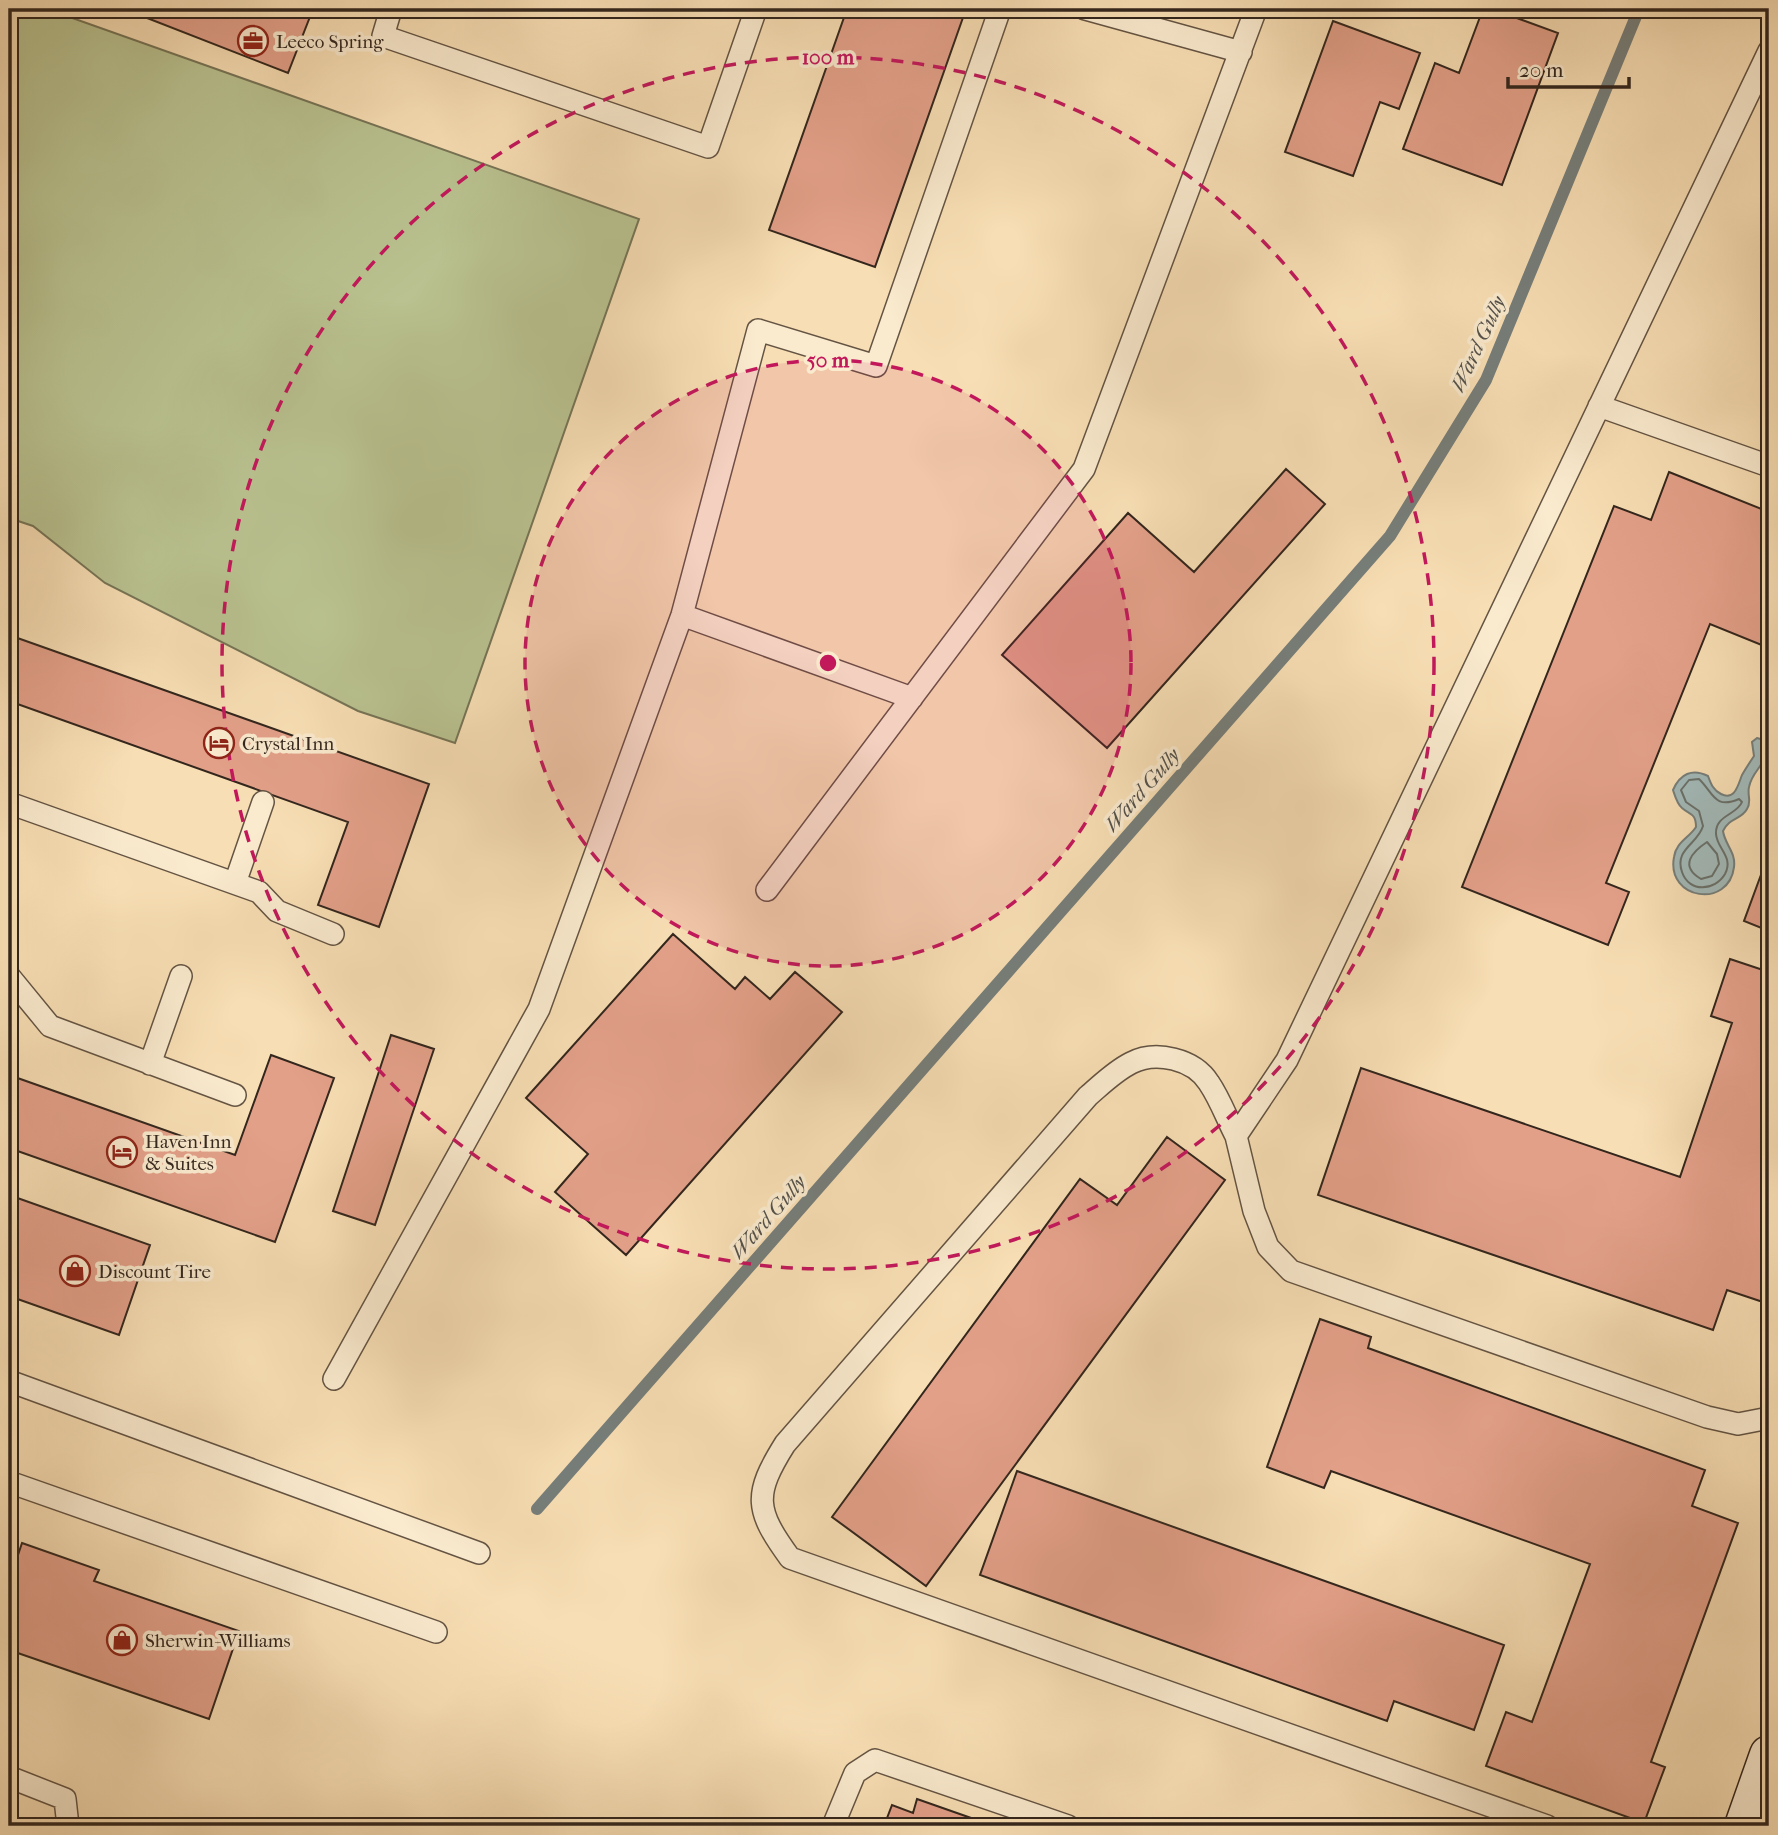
<svg xmlns="http://www.w3.org/2000/svg" width="1778" height="1835" font-family="'IM FELL French Canon',serif">
<style>
.green{fill:#b9c290;stroke:#767456;stroke-width:2}
.water{fill:#a2b9b8;stroke:#767e7a;stroke-width:2}
.lines{fill:none;stroke-linecap:round;stroke-linejoin:round}
.shore{stroke:#6a706a;stroke-width:2}
.stream{stroke:#767e7a;stroke-width:12}
.building{fill:#e3a089;stroke:#33261d;stroke-width:2}
.lane-casing{stroke:#645443;stroke-width:24}
.secondary-casing{stroke:#33261d;stroke-width:41}
.lane{stroke:#faeace;stroke-width:21}
.secondary{stroke:#faeace;stroke-width:38}
.ring{fill:none;stroke:#c2185b;stroke-width:3.5;stroke-dasharray:12 9}
.labels{text-anchor:middle;stroke-width:7;stroke-linejoin:round;paint-order:stroke}
.poi-label{font-size:19px;fill:#33261d;stroke:#faeace;text-anchor:start}
.water-label{font-size:21px;font-style:italic;fill:#54524c;stroke:#faeace}
.centre{fill:#c2185b;stroke:#faeace;stroke-width:3.5}
.ring-label{font-size:21px;text-anchor:middle;font-weight:bold;fill:#c2185b;stroke:#faeace;stroke-width:7;stroke-linejoin:round;paint-order:stroke}
</style>
<rect width="100%" height="100%" fill="#f8deb4"/>
<filter id="stains"><feTurbulence type="fractalNoise" baseFrequency=".00286" numOctaves="4"/><feColorMatrix values="0 0 0 0 .2 0 0 0 0 .09 0 0 0 0 .02 0 0 0 .5 -.17"/></filter>
<radialGradient id="worn" r=".72"><stop offset=".6" stop-color="#630" stop-opacity="0"/><stop offset="1" stop-color="#630" stop-opacity=".3"/></radialGradient>
<path class="green" d="M 9,9 L 47,9 L 639,219 L 455,743 L 358,711 L 105,583 L 33,526 L 9,518 Z"/>
<path class="water" d="M 1757,738 L 1764,740 C 1771,765 1753,767 1749,787 C 1747,795 1752,802 1747,809 C 1741,820 1730,817 1723,831 C 1725,845 1736,852 1734,867 C 1729,909 1666,900 1674,857 C 1676,842 1689,838 1696,827 C 1696,813 1690,815 1682,808 C 1677,804 1675,796 1673,790 C 1680,774 1692,768 1708,776 C 1711,784 1713,790 1721,794 C 1735,801 1738,785 1742,775 C 1746,768 1750,762 1754,756 L 1752,742 Z"/>
<g class="lines">
<path class="shore" d="M 1699,779 C 1713,792 1714,810 1739,799 L 1742,802 C 1737,815 1715,815 1716,834 C 1717,849 1734,857 1725,874 C 1715,891 1689,893 1682,872 C 1674,849 1698,844 1703,826 L 1699,811 L 1686,802 L 1681,790 L 1689,780 Z
M 1707,842 L 1717,854 L 1719,864 L 1712,876 L 1701,879 C 1679,866 1692,852 1707,842 Z"/>
<path class="stream" d="M 537,1509 L 1390,536 L 1486,380 L 1639,9"/>
</g>
<path class="building" d="M 124,9 L 313,9 L 288,73 Z
M 847,9 L 966,9 L 875,267 L 769,230 Z
M 1483,9 L 1492,9 L 1558,33 L 1502,185 L 1403,149 L 1435,63 L 1459,73 Z
M 1333,21 L 1420,53 L 1399,109 L 1380,102 L 1353,176 L 1285,152 Z
M 1286,469 L 1325,504 L 1107,748 L 1002,655 L 1128,513 L 1194,572 Z
M 1669,472 L 1769,512 L 1769,648 L 1710,624 L 1606,883 L 1629,892 L 1608,945 L 1462,887 L 1614,506 L 1651,520 Z
M 9,635 L 429,784 L 379,927 L 318,905 L 348,822 L 9,701 Z
M 1769,853 L 1769,931 L 1744,921 Z
M 673,934 L 735,989 L 745,977 L 770,999 L 795,972 L 842,1012 L 626,1255 L 555,1192 L 588,1154 L 526,1098 Z
M 1730,959 L 1769,972 L 1769,1304 L 1727,1290 L 1713,1330 L 1318,1195 L 1361,1068 L 1680,1177 L 1732,1023 L 1711,1016 Z
M 391,1035 L 434,1049 L 375,1225 L 333,1211 Z
M 271,1055 L 334,1078 L 275,1242 L 9,1148 L 9,1075 L 235,1155 Z
M 1167,1137 L 1225,1180 L 926,1586 L 832,1517 L 1080,1179 L 1117,1205 Z
M 9,1195 L 150,1245 L 119,1335 L 9,1296 Z
M 1320,1319 L 1371,1337 L 1368,1348 L 1705,1470 L 1692,1506 L 1738,1523 L 1651,1762 L 1665,1767 L 1644,1823 L 1486,1766 L 1506,1712 L 1532,1722 L 1590,1564 L 1331,1471 L 1324,1488 L 1267,1467 Z
M 1017,1471 L 1504,1645 L 1474,1730 L 1394,1701 L 1387,1721 L 980,1575 Z
M 22,1543 L 99,1570 L 94,1581 L 239,1631 L 209,1719 L 9,1650 L 9,1582 Z
M 917,1799 L 994,1826 L 884,1826 L 892,1805 L 913,1813 Z"/>
<g class="lines">
<g class="lane-casing">
<path id="lane" d="M 391,9 L 383,36 L 708,147 L 756,9
M 1085,9 L 1241,52
M 1769,51 L 1287,1060 L 1236,1136 L 1254,1211 L 1268,1247 L 1291,1271 L 1707,1417 L 1738,1424 L 1769,1418
M 1599,406 L 1769,466
M 682,615 L 912,698
M 9,803 L 259,892 L 277,911 L 333,934
M 235,883 L 263,802
M 767,890 L 1084,469 L 1256,9
M 9,976 L 50,1026 L 235,1095
M 150,1064 L 181,976
M 1236,1136 C 1227,1119 1220,1099 1209,1083 C 1194,1059 1156,1050 1131,1063 C 1115,1071 1102,1084 1088,1096 L 785,1444 C 753,1495 755,1510 790,1558 L 1547,1826
M 334,1379 L 539,1009 L 682,615 L 758,330 L 876,366 L 1000,9
M 9,1381 L 479,1553
M 9,1482 L 436,1632
M 9,1777 L 65,1799 L 68,1826
M 833,1826 L 855,1773 L 875,1760 L 1068,1826"/>
</g>
<g class="secondary-casing">
<path id="secondary" d="M 1744,1826 L 1769,1755"/>
</g>
<use href="#lane" class="lane"/>
<use href="#secondary" class="secondary"/>
</g>
<circle cx="828" cy="663" r="303" fill="#c2185b" fill-opacity=".12"/>
<g class="ring">
<circle cx="828" cy="663" r="303"/>
<circle cx="828" cy="663" r="606"/>
</g>
<defs>
<g id="office-ring" transform="scale(1.575)"><circle r="9.5" fill="#faeace" stroke="#8f2418" stroke-width="1.5"/><path d="M-6-3h4V-5.5h4V-3h4V5H-6ZM-1-4.5V-3h2v-1.5ZM-6 0V1H6V0Z" fill="#8f2418"/></g>
<g id="hotel-ring" transform="scale(1.575)"><circle r="9.5" fill="#faeace" stroke="#8f2418" stroke-width="1.5"/><path d="M-6-4.5h1.5V1H6V5H4.5V3h-9V5H-6ZM-4 0a1.8 1.8 0 1 1 3.6 0ZM.5 0V-2.5h3Q6-2.5 6 0Z" fill="#8f2418"/></g>
<g id="shop-ring" transform="scale(1.575)"><circle r="9.5" fill="#faeace" stroke="#8f2418" stroke-width="1.5"/><path d="M-5-2.5h2.3a2.7 3.5 0 0 1 5.4 0H5L5.5 6h-11ZM-1.5-2.5h3a1.5 2.3 0 0 0-3 0Z" fill="#8f2418"/></g>
</defs>
<g fill-rule="evenodd">
<use href="#office-ring" x="253" y="41"/>
<use href="#hotel-ring" x="219" y="743"/>
<use href="#hotel-ring" x="122" y="1152"/>
<use href="#shop-ring" x="75" y="1271"/>
<use href="#shop-ring" x="122" y="1640"/>
</g>
<g class="labels">
<g class="poi-label">
<text x="276" y="48">Leeco Spring</text>
<text x="242" y="750">Crystal Inn</text>
<text x="145" y="1148">Haven Inn<tspan x="145" dy="22">&amp; Suites</tspan></text>
<text x="98" y="1278">Discount Tire</text>
<text x="145" y="1647">Sherwin-Williams</text>
</g>
<g class="water-label">
<text transform="translate(1478 344) rotate(-65)" y="7">Ward Gully</text>
<text transform="translate(1142 790) rotate(-49)" y="7">Ward Gully</text>
<text transform="translate(768 1217) rotate(-49)" y="7">Ward Gully</text>
</g>
</g>
<circle cx="828" cy="663" r="10" class="centre"/>
<g class="ring-label">
<text x="828" y="64">100 m</text>
<text x="828" y="367">50 m</text>
</g>
<rect width="1778" height="1835" fill="none" stroke="#f8deb4" stroke-width="35"/>
<rect x="10" y="10" width="1757" height="1814" fill="none" stroke="#33261d" stroke-width="3.5"/>
<rect x="18" y="18" width="1743" height="1800" fill="none" stroke="#33261d" stroke-width="2"/>
<path d="M1508 77v10h121v-10" fill="none" stroke="#33261d" stroke-width="3.5"/>
<text x="1519" y="77" font-size="21" fill="#33261d" stroke="#faeace" stroke-width="5" paint-order="stroke">20 m</text>
<rect width="100%" height="100%" filter="url(#stains)"/>
<rect width="100%" height="100%" fill="url(#worn)"/>
</svg>
